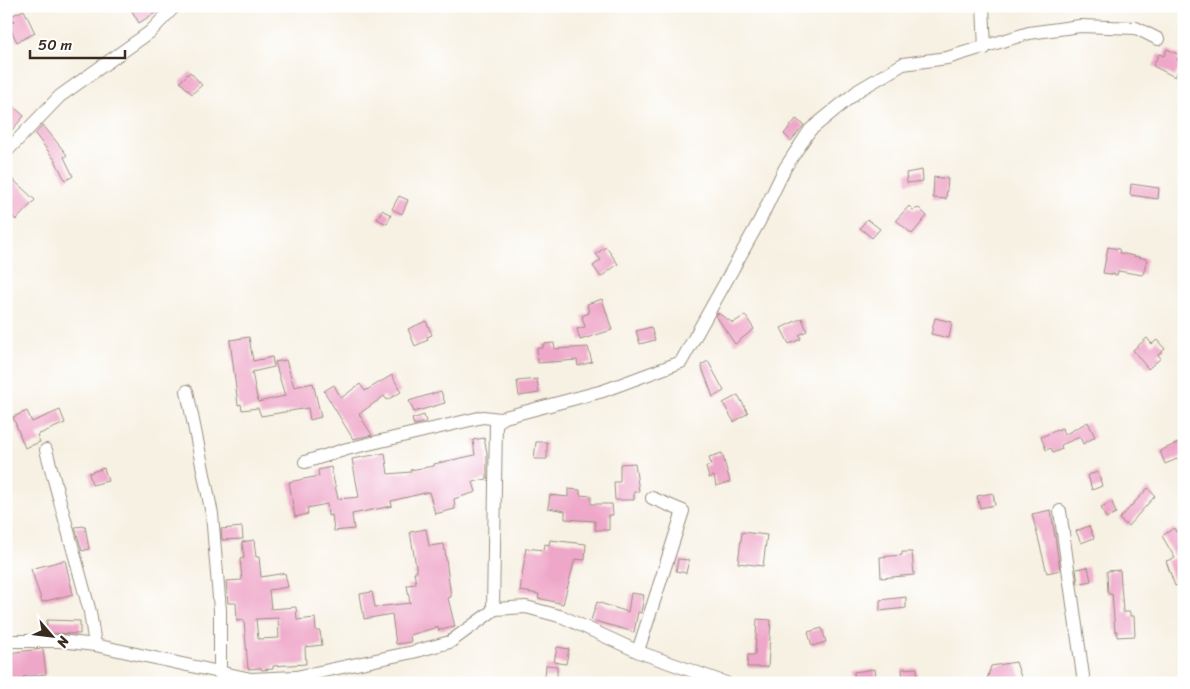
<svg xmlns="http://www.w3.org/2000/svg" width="1190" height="689" font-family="Sriracha,sans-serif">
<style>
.building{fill:#efa7c9;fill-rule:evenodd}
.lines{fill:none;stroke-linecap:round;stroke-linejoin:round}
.minor-casing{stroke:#998e80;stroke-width:14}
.minor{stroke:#fff;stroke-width:12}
</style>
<rect width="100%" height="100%" fill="#fff"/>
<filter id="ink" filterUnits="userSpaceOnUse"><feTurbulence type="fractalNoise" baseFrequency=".02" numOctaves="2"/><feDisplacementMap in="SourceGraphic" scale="10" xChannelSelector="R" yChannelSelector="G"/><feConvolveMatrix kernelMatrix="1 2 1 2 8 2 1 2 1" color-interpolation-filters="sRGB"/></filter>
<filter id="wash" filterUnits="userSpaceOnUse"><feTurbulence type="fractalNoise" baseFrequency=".0096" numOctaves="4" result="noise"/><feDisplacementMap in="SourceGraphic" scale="20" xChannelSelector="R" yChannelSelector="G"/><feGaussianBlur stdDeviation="1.12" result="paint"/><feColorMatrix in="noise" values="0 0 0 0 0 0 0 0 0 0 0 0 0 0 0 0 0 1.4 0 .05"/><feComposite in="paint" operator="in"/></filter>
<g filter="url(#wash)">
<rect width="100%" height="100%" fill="#f7f1e3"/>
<g id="blocks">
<path class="building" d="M 129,6 L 151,6 L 155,13 L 139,23 Z
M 24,10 L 35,33 L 17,42 L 8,24 L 14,22 L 11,16 Z
M 1167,49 L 1179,55 L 1177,60 L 1182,63 L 1175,77 L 1153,66 L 1159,54 L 1164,56 Z
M 190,72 L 202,85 L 192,94 L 180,82 Z
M 14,107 L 24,116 L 6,137 L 6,116 Z
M 796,119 L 804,125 L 791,141 L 784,134 Z
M 43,125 L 67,155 L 64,157 L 73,176 L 70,178 L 65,180 L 55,160 L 35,134 Z
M 922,170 L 923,181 L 907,183 L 906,173 Z
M 6,173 L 35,200 L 16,220 L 6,210 Z
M 934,177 L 948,179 L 946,199 L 933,198 Z
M 1131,184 L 1159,188 L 1158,199 L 1130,195 Z
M 399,196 L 408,200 L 402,214 L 392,209 Z
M 909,206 L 913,210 L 919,208 L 927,216 L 912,234 L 896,220 Z
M 382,210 L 391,215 L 387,224 L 377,219 Z
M 867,219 L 880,229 L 872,238 L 860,228 Z
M 606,247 L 618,264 L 601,277 L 593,266 L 601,260 L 596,254 Z
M 1108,247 L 1119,249 L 1120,253 L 1147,259 L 1143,275 L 1118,271 L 1117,275 L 1103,273 Z
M 602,299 L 612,330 L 580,340 L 577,329 L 585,327 L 582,316 L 589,313 L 587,304 Z
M 718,313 L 733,323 L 745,315 L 754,329 L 735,344 L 716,316 Z
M 802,318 L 807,331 L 799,335 L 801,339 L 789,344 L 781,328 Z
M 935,318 L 952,322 L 949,338 L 931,334 Z
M 426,321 L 432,335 L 427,337 L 428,340 L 415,346 L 408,329 Z
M 651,327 L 655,340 L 640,344 L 636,331 Z
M 249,337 L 253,361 L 272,357 L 274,367 L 252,372 L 258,402 L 285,396 L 275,362 L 286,360 L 294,387 L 313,383 L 321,417 L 310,420 L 308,408 L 261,416 L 258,408 L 242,410 L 241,404 L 238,405 L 230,340 Z
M 1147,338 L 1152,344 L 1157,340 L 1165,349 L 1158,355 L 1161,358 L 1148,369 L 1133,350 Z
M 554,343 L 555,349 L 588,347 L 592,362 L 578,366 L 577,360 L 538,363 L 537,348 L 543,348 L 543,344 Z
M 708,361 L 724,391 L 713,397 L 701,365 Z
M 392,375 L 401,392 L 387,400 L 384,396 L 359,414 L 372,435 L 353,439 L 324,391 L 334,385 L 341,398 L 360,384 L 365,391 Z
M 537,379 L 539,393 L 519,396 L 517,381 Z
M 441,391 L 445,403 L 414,412 L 409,401 Z
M 738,395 L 748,413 L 734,422 L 723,403 Z
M 60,410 L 65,423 L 37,435 L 40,442 L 25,448 L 13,417 L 27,411 L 32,422 Z
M 424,415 L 426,422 L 414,425 L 412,419 Z
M 1088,422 L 1095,437 L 1083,444 L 1080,437 L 1061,445 L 1062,449 L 1053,453 L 1051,448 L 1046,450 L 1041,437 L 1062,428 L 1064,435 Z
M 484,438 L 487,453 L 487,479 L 473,482 L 476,492 L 454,499 L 455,509 L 435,514 L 429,492 L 391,501 L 392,506 L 352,514 L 354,529 L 334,531 L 332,515 L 328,516 L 327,504 L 307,508 L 308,514 L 295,517 L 289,482 L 319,476 L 318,470 L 331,467 L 338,499 L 359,497 L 352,459 L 385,453 L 388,474 L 411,472 L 410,470 L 434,466 L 434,464 L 475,455 L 473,440 Z
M 1184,440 L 1184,456 L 1165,464 L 1160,451 Z
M 536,442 L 547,442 L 547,459 L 534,459 Z
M 722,453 L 730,482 L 716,486 L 714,476 L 709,478 L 706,467 L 711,465 L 709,457 Z
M 635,463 L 639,492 L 634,492 L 634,500 L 615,500 L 614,482 L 620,482 L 620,464 Z
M 104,468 L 108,481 L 92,485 L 89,473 Z
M 1098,472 L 1102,486 L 1092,490 L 1088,475 Z
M 1148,488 L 1155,496 L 1128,526 L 1119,519 Z
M 568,489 L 580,490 L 580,495 L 591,496 L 591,504 L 612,504 L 613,515 L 609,515 L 609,530 L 595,530 L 595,521 L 565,519 L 565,511 L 548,508 L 550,495 L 568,497 Z
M 993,493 L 995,505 L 980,508 L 977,496 Z
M 1112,502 L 1116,513 L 1106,518 L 1101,507 Z
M 1051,510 L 1060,570 L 1047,573 L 1032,514 Z
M 85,526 L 89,549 L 82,551 L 75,527 Z
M 1089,526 L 1094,538 L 1081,543 L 1076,531 Z
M 242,527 L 243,539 L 222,540 L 221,529 Z
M 1174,528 L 1176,532 L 1179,530 L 1184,537 L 1184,542 L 1178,546 L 1184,564 L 1184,583 L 1175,586 L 1166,561 L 1175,558 L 1162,536 Z
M 426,529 L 429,546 L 444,544 L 451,597 L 448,598 L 455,627 L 438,630 L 438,627 L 410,635 L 411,642 L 396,644 L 392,614 L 364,619 L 360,594 L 372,592 L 375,607 L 410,603 L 407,585 L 416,584 L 414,572 L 417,572 L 410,532 Z
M 742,532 L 767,535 L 763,566 L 738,563 Z
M 254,540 L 256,557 L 259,557 L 261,577 L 285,573 L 288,587 L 269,590 L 271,609 L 296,607 L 297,620 L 315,618 L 316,631 L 320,631 L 322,645 L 305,647 L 306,664 L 273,666 L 273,669 L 262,670 L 261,668 L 248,669 L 244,620 L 237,621 L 236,603 L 228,603 L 226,581 L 242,580 L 240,559 L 244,558 L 242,542 ZM 278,618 L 279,638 L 258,639 L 256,619 Z
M 550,540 L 586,544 L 585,560 L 575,559 L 563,604 L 538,598 L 539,594 L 520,591 L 526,548 L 544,550 L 545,544 L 549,545 Z
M 902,552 L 912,552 L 914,575 L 881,578 L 880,557 L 902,555 Z
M 678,559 L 689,560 L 686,573 L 676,571 Z
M 65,560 L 73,594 L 42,602 L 31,569 Z
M 1088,567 L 1091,581 L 1078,584 L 1076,569 Z
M 1120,570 L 1123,612 L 1130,612 L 1130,616 L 1134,616 L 1135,636 L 1117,637 L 1117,631 L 1115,631 L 1112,594 L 1108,594 L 1107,571 Z
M 631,593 L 644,595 L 641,613 L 638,612 L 634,632 L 591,620 L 597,602 L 628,612 Z
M 906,597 L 906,608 L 880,611 L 880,600 Z
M 757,619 L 771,620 L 768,667 L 747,667 L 748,655 L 755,655 Z
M 47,620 L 80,621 L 80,634 L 46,633 Z
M 822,628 L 826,642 L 812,646 L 808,632 Z
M 557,647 L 569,649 L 566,664 L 554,662 Z
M 43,649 L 46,674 L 23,677 L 24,683 L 7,683 L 6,653 Z
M 1016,662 L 1023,683 L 986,683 L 991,666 Z
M 546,665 L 557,666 L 557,678 L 545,677 Z
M 917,668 L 918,683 L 903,683 L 902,669 Z
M 875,669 L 877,683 L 855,683 L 854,672 Z"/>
</g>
</g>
<g filter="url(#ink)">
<use href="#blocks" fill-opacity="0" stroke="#998e80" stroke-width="1"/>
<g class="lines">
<g class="minor-casing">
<path id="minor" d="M 983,6 L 985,48
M 6,152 L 60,96 L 150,32 L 175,6
M 187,391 L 212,514 L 220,610 L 220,674
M 46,450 L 90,612 L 95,645
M 305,462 L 347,449 L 483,417 L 500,419
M 1060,511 L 1084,683
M 493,610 L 496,423 L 505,417 L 603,391 L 681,362 L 760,220 L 785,168 L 810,130 L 859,90 L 903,64 L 947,58 L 1029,33 L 1080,26 L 1136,28 L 1158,39
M 6,641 L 60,641 L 95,645 L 251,679 L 296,677 L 413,652 L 450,642 L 495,609 L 526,607 L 563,617 L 639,652 L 726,683
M 638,651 L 683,511 L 652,498"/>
</g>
<use href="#minor" class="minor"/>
</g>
</g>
<rect width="1190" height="689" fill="none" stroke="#fff" stroke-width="25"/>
<g transform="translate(52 636) rotate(118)" stroke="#ffffff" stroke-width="4" paint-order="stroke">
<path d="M0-4L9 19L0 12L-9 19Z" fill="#3b2a1e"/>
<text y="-8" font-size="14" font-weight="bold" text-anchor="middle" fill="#3b2a1e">N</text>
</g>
<path d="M30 50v8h95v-8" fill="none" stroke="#3b2a1e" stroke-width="2.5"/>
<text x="38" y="50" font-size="15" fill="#3b2a1e" stroke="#ffffff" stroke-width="4" paint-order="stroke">50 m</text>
</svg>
